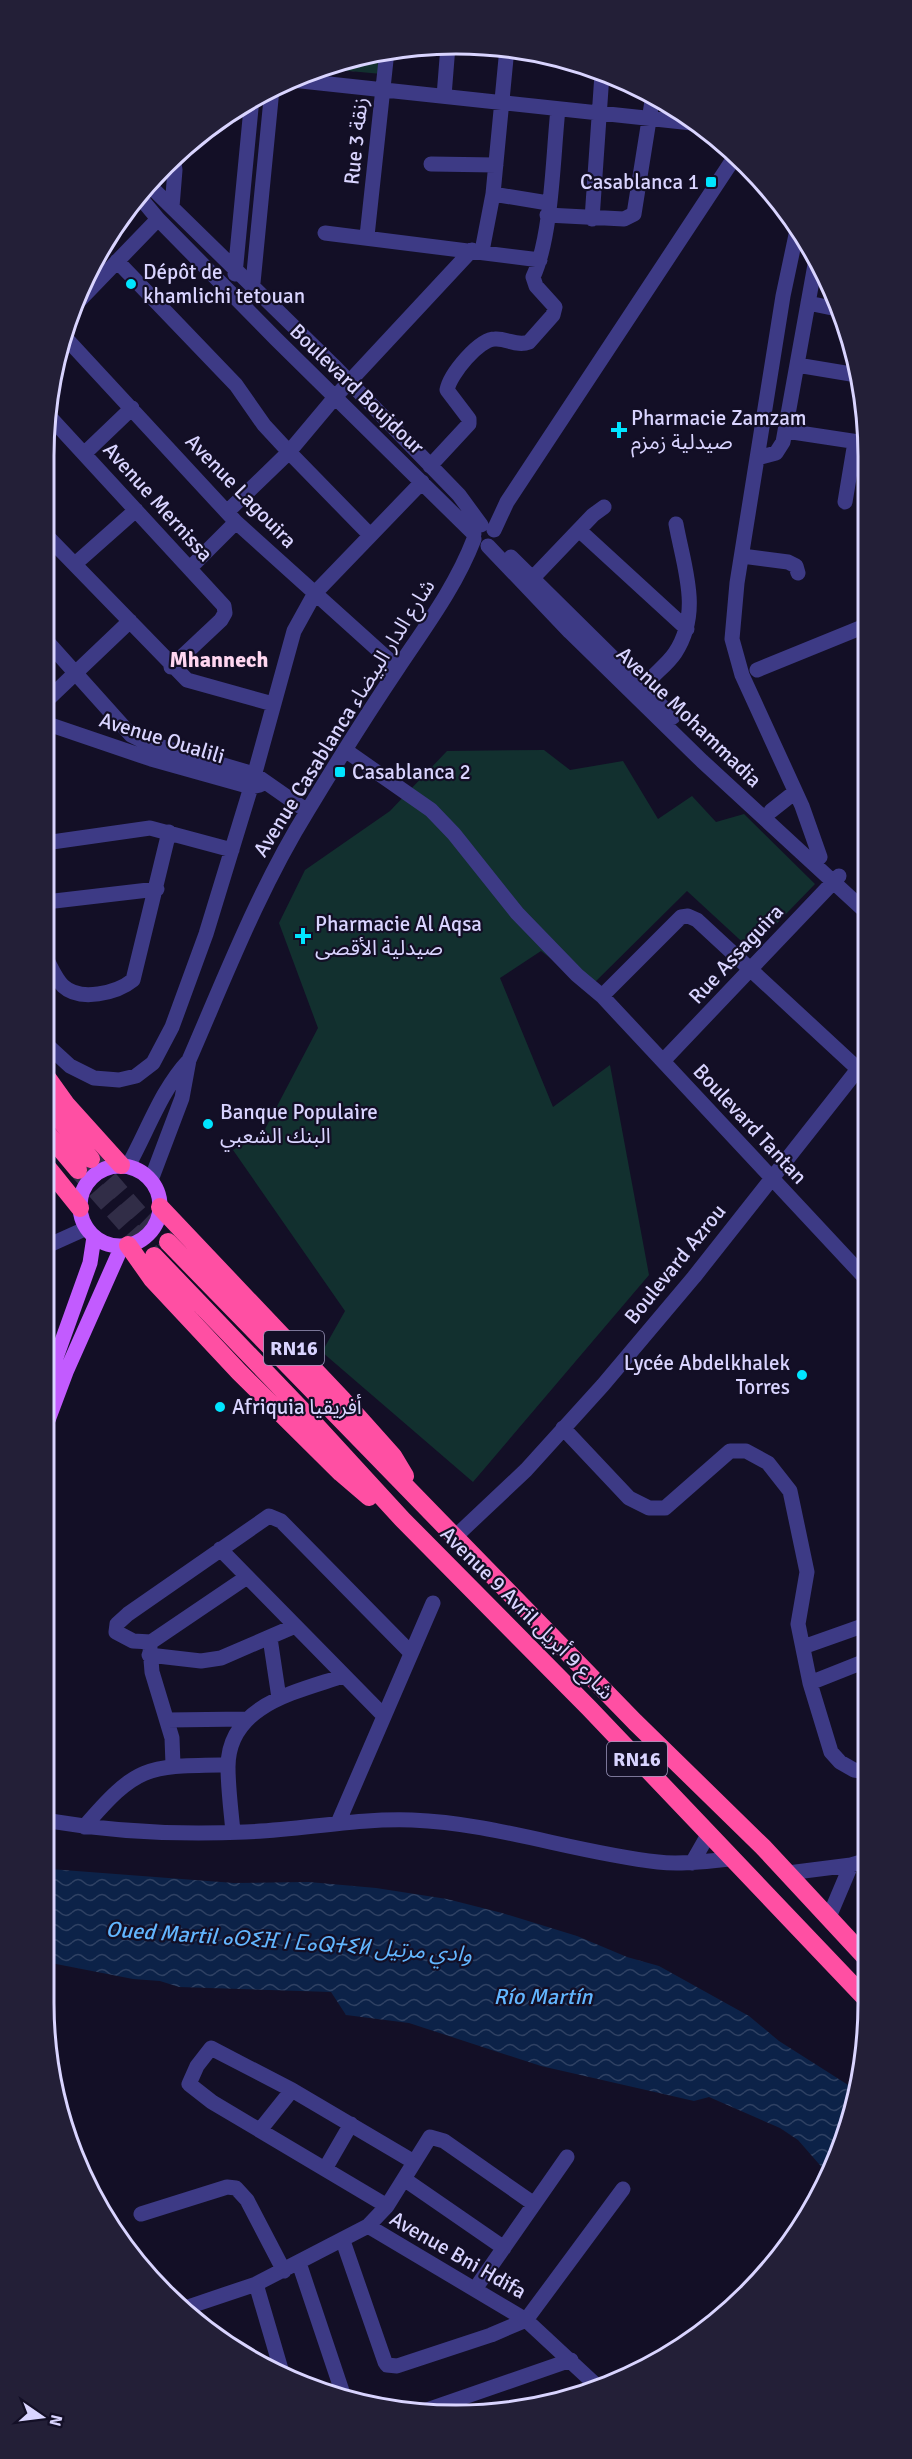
<svg xmlns="http://www.w3.org/2000/svg" width="912" height="2459" font-family="Signika,'Noto Sans Arabic','Noto Sans Tifinagh',sans-serif">
<style>
.grass{fill:#12302f}
.forest{fill:url(#forest-crowns)}
.water{fill:url(#water-waves)}
.lines{fill:none;stroke-linecap:round;stroke-linejoin:round}
.highway-tunnel{stroke:#312d47;stroke-width:18;stroke-dasharray:18 9;stroke-linecap:butt}
.minor{stroke:#3d3a85;stroke-width:15}
.major{stroke:#c25bff;stroke-width:15}
.highway{stroke:#ff4fa3;stroke-width:18}
.poi-dot{fill:#00e5ff;stroke:#130f26;stroke-width:2}
.labels{text-anchor:middle;stroke-width:4.5;stroke-linejoin:round;paint-order:stroke}
.shield{fill:#130f26;stroke:#9e99be;stroke-width:1.5}
.shield-label{font-size:20px;font-weight:bold;fill:#d9d4ff}
.street-label{font-size:21px;fill:#d9d4ff;stroke:#130f26}
.poi-label{font-size:21px;fill:#d9d4ff;stroke:#130f26;text-anchor:start}
.neighbourhood-label{font-size:22px;font-weight:bold;fill:#ffd6f0;stroke:#130f26}
.water-label{font-size:22px;font-style:italic;fill:#62b6ff;stroke:#130f26}
.rim{fill:none;stroke:#d9d4ff;stroke-width:3}
</style>
<defs>
<pattern id="forest-crowns" width="20" height="18" patternUnits="userSpaceOnUse" patternTransform="scale(1.5)"><rect width="20" height="18" fill="#12302f"/><path d="M2 6a3 3 0 1 1 6 0M12 15a3 3 0 1 1 6 0" fill="none" stroke="#344d4e"/></pattern>
<pattern id="water-waves" width="16" height="10" patternUnits="userSpaceOnUse" patternTransform="scale(1.5)"><rect width="16" height="10" fill="#0c2248"/><path d="M0 5q4-4 8 0t8 0" fill="none" stroke="#2f4163"/></pattern>
</defs>
<rect width="100%" height="100%" fill="#130f26"/>
<path class="grass" d="M 544,750 L 570,770 L 623,761 L 658,819 L 692,796 L 716,822 L 744,814 L 815,884 L 751,950 L 687,891 L 589,988 L 541,951 L 500,978 L 553,1107 L 610,1065 L 649,1275 L 473,1482 L 322,1352 L 345,1311 L 233,1150 L 264,1131 L 318,1028 L 279,923 L 305,870 L 390,811 L 447,751 Z"/>
<path class="forest" d="M 384,51 L 382,74 L 317,68 L 323,66 Z"/>
<path class="water" d="M 50,1869 L 234,1883 L 309,1882 L 376,1888 L 447,1899 L 502,1913 L 577,1936 L 627,1957 L 659,1966 L 749,2016 L 779,2041 L 856,2090 L 855,2109 L 826,2172 L 798,2140 L 780,2128 L 709,2097 L 694,2101 L 541,2066 L 409,2023 L 346,2015 L 331,1992 L 179,1987 L 160,1981 L 133,1979 L 51,1963 Z"/>
<g class="lines">
<path class="highway-tunnel" d="M 91,1159 L 141,1216 L 168,1242
M 78,1170 L 154,1256"/>
<path class="minor" d="M 292,80 L 692,123
M 444,96 L 448,46
M 431,164 L 496,165
M 148,184 L 333,365 L 459,495 L 481,525
M 493,194 L 548,203
M 138,195 L 158,219 L 276,339 L 474,534
M 172,207 L 175,170 L 173,158
M 547,215 L 624,219 L 634,214 L 653,95
M 592,219 L 602,74
M 797,230 L 783,296 L 737,583 L 732,639 L 742,675 L 802,806 L 820,857 L 814,863
M 325,233 L 540,260
M 367,236 L 387,51
M 482,251 L 493,194 L 507,48
M 117,261 L 236,385 L 264,425 L 289,452 L 370,535
M 235,274 L 252,98
M 252,293 L 272,89
M 808,303 L 837,309
M 73,307 L 158,219
M 63,335 L 236,522 L 398,668
M 797,365 L 857,375
M 49,416 L 224,606 L 225,613 L 221,620 L 171,667
M 786,431 L 865,443
M 85,453 L 132,408
M 757,458 L 776,453 L 783,442 L 816,259
M 430,466 L 469,424 L 469,419 L 447,390 C 450,374 479,339 495,339 C 507,338 517,347 529,342 L 553,315 L 555,307 L 536,286 L 533,277 C 552,237 553,155 558,109
M 845,502 L 855,442
M 228,511 L 289,452 L 336,396 L 472,250
M 494,530 L 507,502 L 734,158
M 579,530 L 687,629
M 44,533 L 187,680 L 273,704
M 488,546 L 570,632 L 702,761 L 866,912
M 742,556 L 788,562 L 796,566 L 798,573
M 511,557 L 673,717
M 75,564 L 136,510
M 190,568 L 236,522
M 527,584 L 593,515 L 604,507
M 44,638 L 131,735 L 145,742 L 254,774 L 307,811
M 757,670 L 865,626
M 639,694 C 647,678 665,668 675,653 C 702,612 684,568 676,524
M 45,702 L 130,621
M 45,723 L 151,759 L 251,787 L 260,785
M 345,750 L 431,810 L 454,834 L 517,913 L 577,975 L 602,996 L 867,1280
M 771,811 L 795,792
M 45,843 L 150,828 L 232,850
M 46,902 L 157,889
M 46,958 C 51,967 55,978 63,986 C 80,1002 117,993 133,980 L 169,832
M 602,996 L 681,917 L 688,916 L 697,920 L 858,1069
M 46,1044 L 70,1066 L 94,1078 L 119,1080 L 136,1076 L 153,1063 L 172,1027 L 206,934 L 251,787 L 294,631 L 315,593 L 422,482
M 663,1061 L 839,876
M 128,1166 C 148,1130 161,1090 189,1060 C 226,975 259,889 308,810 C 337,762 367,714 398,668 C 426,626 456,586 474,539
M 151,1180 L 182,1098 L 189,1060
M 47,1246 L 87,1228
M 563,1428 L 629,1498 L 649,1508 L 665,1508 L 730,1451 L 746,1451 L 768,1463 L 790,1491 L 807,1572 L 798,1624 L 810,1683 L 831,1752 L 840,1762 L 854,1770 L 868,1772
M 456,1536 L 526,1470 L 603,1385 L 694,1277 L 866,1059
M 220,1549 L 384,1716
M 247,1577 L 151,1642 L 133,1641 L 116,1632 L 117,1624 L 128,1614 L 269,1516 L 281,1521 L 411,1653
M 270,1638 L 279,1698
M 803,1647 L 868,1624
M 150,1648 L 152,1672 L 172,1738 L 173,1765
M 149,1655 L 201,1661 L 221,1658 L 295,1626
M 810,1683 L 868,1660
M 167,1720 L 246,1719
M 50,1821 C 115,1832 179,1835 245,1832 C 301,1830 356,1818 412,1820 C 495,1823 576,1853 658,1862 C 682,1865 707,1861 731,1859
M 338,1823 L 433,1603
M 84,1827 C 138,1764 147,1766 228,1765
M 233,1832 C 231,1810 228,1788 228,1767 C 228,1705 296,1692 343,1676
M 692,1863 L 708,1835
M 788,1873 L 851,1865 L 868,1860
M 829,1917 L 851,1865
M 260,2130 L 292,2090
M 325,2169 L 351,2124
M 404,2179 L 504,2248
M 387,2206 L 212,2102 L 189,2084 L 197,2066 L 211,2048 L 292,2090 L 414,2162
M 141,2214 L 227,2187 L 236,2188 L 247,2200 L 284,2271
M 368,2226 L 387,2206 L 430,2137 L 444,2141 L 534,2204
M 343,2241 L 385,2362 L 387,2365 L 397,2366 L 491,2335 L 526,2320 L 623,2189
M 299,2263 L 343,2394
M 256,2284 L 283,2376
M 475,2289 L 567,2157
M 182,2309 L 256,2284 L 368,2226 L 526,2320 L 597,2386
M 418,2413 L 571,2360"/>
<path class="major" d="M80 1206a40 40 0 1 1 80 0a40 40 0 1 1-80 0Z
M 48,1380 L 90,1263 L 94,1237
M 48,1420 L 66,1372 L 122,1246"/>
<path class="highway" d="M 46,1076 L 66,1104 L 121,1165
M 47,1104 L 91,1159
M 47,1133 L 78,1170
M 47,1167 L 80,1208
M 160,1207 L 343,1400 L 393,1456 L 405,1476
M 168,1242 L 635,1722 L 763,1847 L 868,1960
M 128,1245 L 152,1279 L 239,1372 L 341,1473 L 369,1497
M 154,1256 L 302,1410 L 403,1520 L 589,1708 L 868,2001"/>
</g>
<g class="poi-dot">
<rect x="705" y="176" width="12" height="12" rx="3"/>
<circle cx="131" cy="284" r="6"/>
<path d="M616 421h6v6h6v6h-6v6h-6v-6h-6v-6h6z"/>
<rect x="334" y="766" width="12" height="12" rx="3"/>
<path d="M300 927h6v6h6v6h-6v6h-6v-6h-6v-6h6z"/>
<circle cx="208" cy="1124" r="6"/>
<circle cx="802" cy="1375" r="6"/>
<circle cx="220" cy="1407" r="6"/>
</g>
<g class="labels">
<g class="shield">
<rect x="264" y="1331" width="60" height="34" rx="4.5"/>
<rect x="607" y="1742" width="60" height="34" rx="4.5"/>
</g>
<g class="shield-label">
<text x="294" y="1355">RN16</text>
<text x="637" y="1766">RN16</text>
</g>
<g class="street-label">
<text transform="translate(356 141) rotate(-84)" y="7">Rue 3 زنقة</text>
<text transform="translate(357 389) rotate(44)" y="7">Boulevard Boujdour</text>
<text transform="translate(241 491) rotate(46)" y="7">Avenue Lagouira</text>
<text transform="translate(158 502) rotate(48)" y="7">Avenue Mernissa</text>
<text transform="translate(689 717) rotate(44)" y="7">Avenue Mohammadia</text>
<text transform="translate(344 718) rotate(-58)" y="7">Avenue Casablanca شارع الدار البيضاء</text>
<text transform="translate(162 738) rotate(17)" y="7">Avenue Oualili</text>
<text transform="translate(736 954) rotate(-47)" y="7">Rue Assaguira</text>
<text transform="translate(750 1124) rotate(47)" y="7">Boulevard Tantan</text>
<text transform="translate(675 1264) rotate(-51)" y="7">Boulevard Azrou</text>
<text transform="translate(527 1613) rotate(45)" y="7">Avenue 9 Avril شارع 9 أبريل</text>
<text transform="translate(458 2255) rotate(30)" y="7">Avenue Bni Hdifa</text>
</g>
<g class="poi-label">
<text x="699" y="189" text-anchor="end">Casablanca 1</text>
<text x="143" y="279">Dépôt de<tspan x="143" dy="24">khamlichi tetouan</tspan></text>
<text x="631" y="425">Pharmacie Zamzam<tspan x="631" dy="24">صيدلية زمزم</tspan></text>
<text x="352" y="779">Casablanca 2</text>
<text x="315" y="931">Pharmacie Al Aqsa<tspan x="315" dy="24">صيدلية الأقصى</tspan></text>
<text x="220" y="1119">Banque Populaire<tspan x="220" dy="24">البنك الشعبي</tspan></text>
<text x="790" y="1370" text-anchor="end">Lycée Abdelkhalek<tspan x="790" dy="24">Torres</tspan></text>
<text x="232" y="1414">Afriquia أفريقيا</text>
</g>
<g class="neighbourhood-label">
<text x="219" y="667">Mhannech</text>
</g>
<g class="water-label">
<text transform="translate(289 1941) rotate(4)" y="8">Oued Martil ⴰⵙⵉⴼ ⵏ ⵎⴰⵕⵜⵉⵍ وادي مرتيل</text>
<text x="543" y="2004">Río Martín</text>
</g>
</g>
<path d="M0 0H912V2459H0ZM456 54H456A402 402 0 0 1 858 456V2003A402 402 0 0 1 456 2405H456A402 402 0 0 1 54 2003V456A402 402 0 0 1 456 54Z" fill="#231f37" fill-rule="evenodd"/>
<path class="rim" d="M456 54H456A402 402 0 0 1 858 456V2003A402 402 0 0 1 456 2405H456A402 402 0 0 1 54 2003V456A402 402 0 0 1 456 54Z"/>
<g transform="translate(42 2417) rotate(104)" stroke="#130f26" stroke-width="4.5" paint-order="stroke">
<path d="M0-4.5L10 22L0 15L-10 22Z" fill="#d9d4ff"/>
<text y="-9" font-size="16" font-weight="bold" text-anchor="middle" fill="#d9d4ff">N</text>
</g>
</svg>
